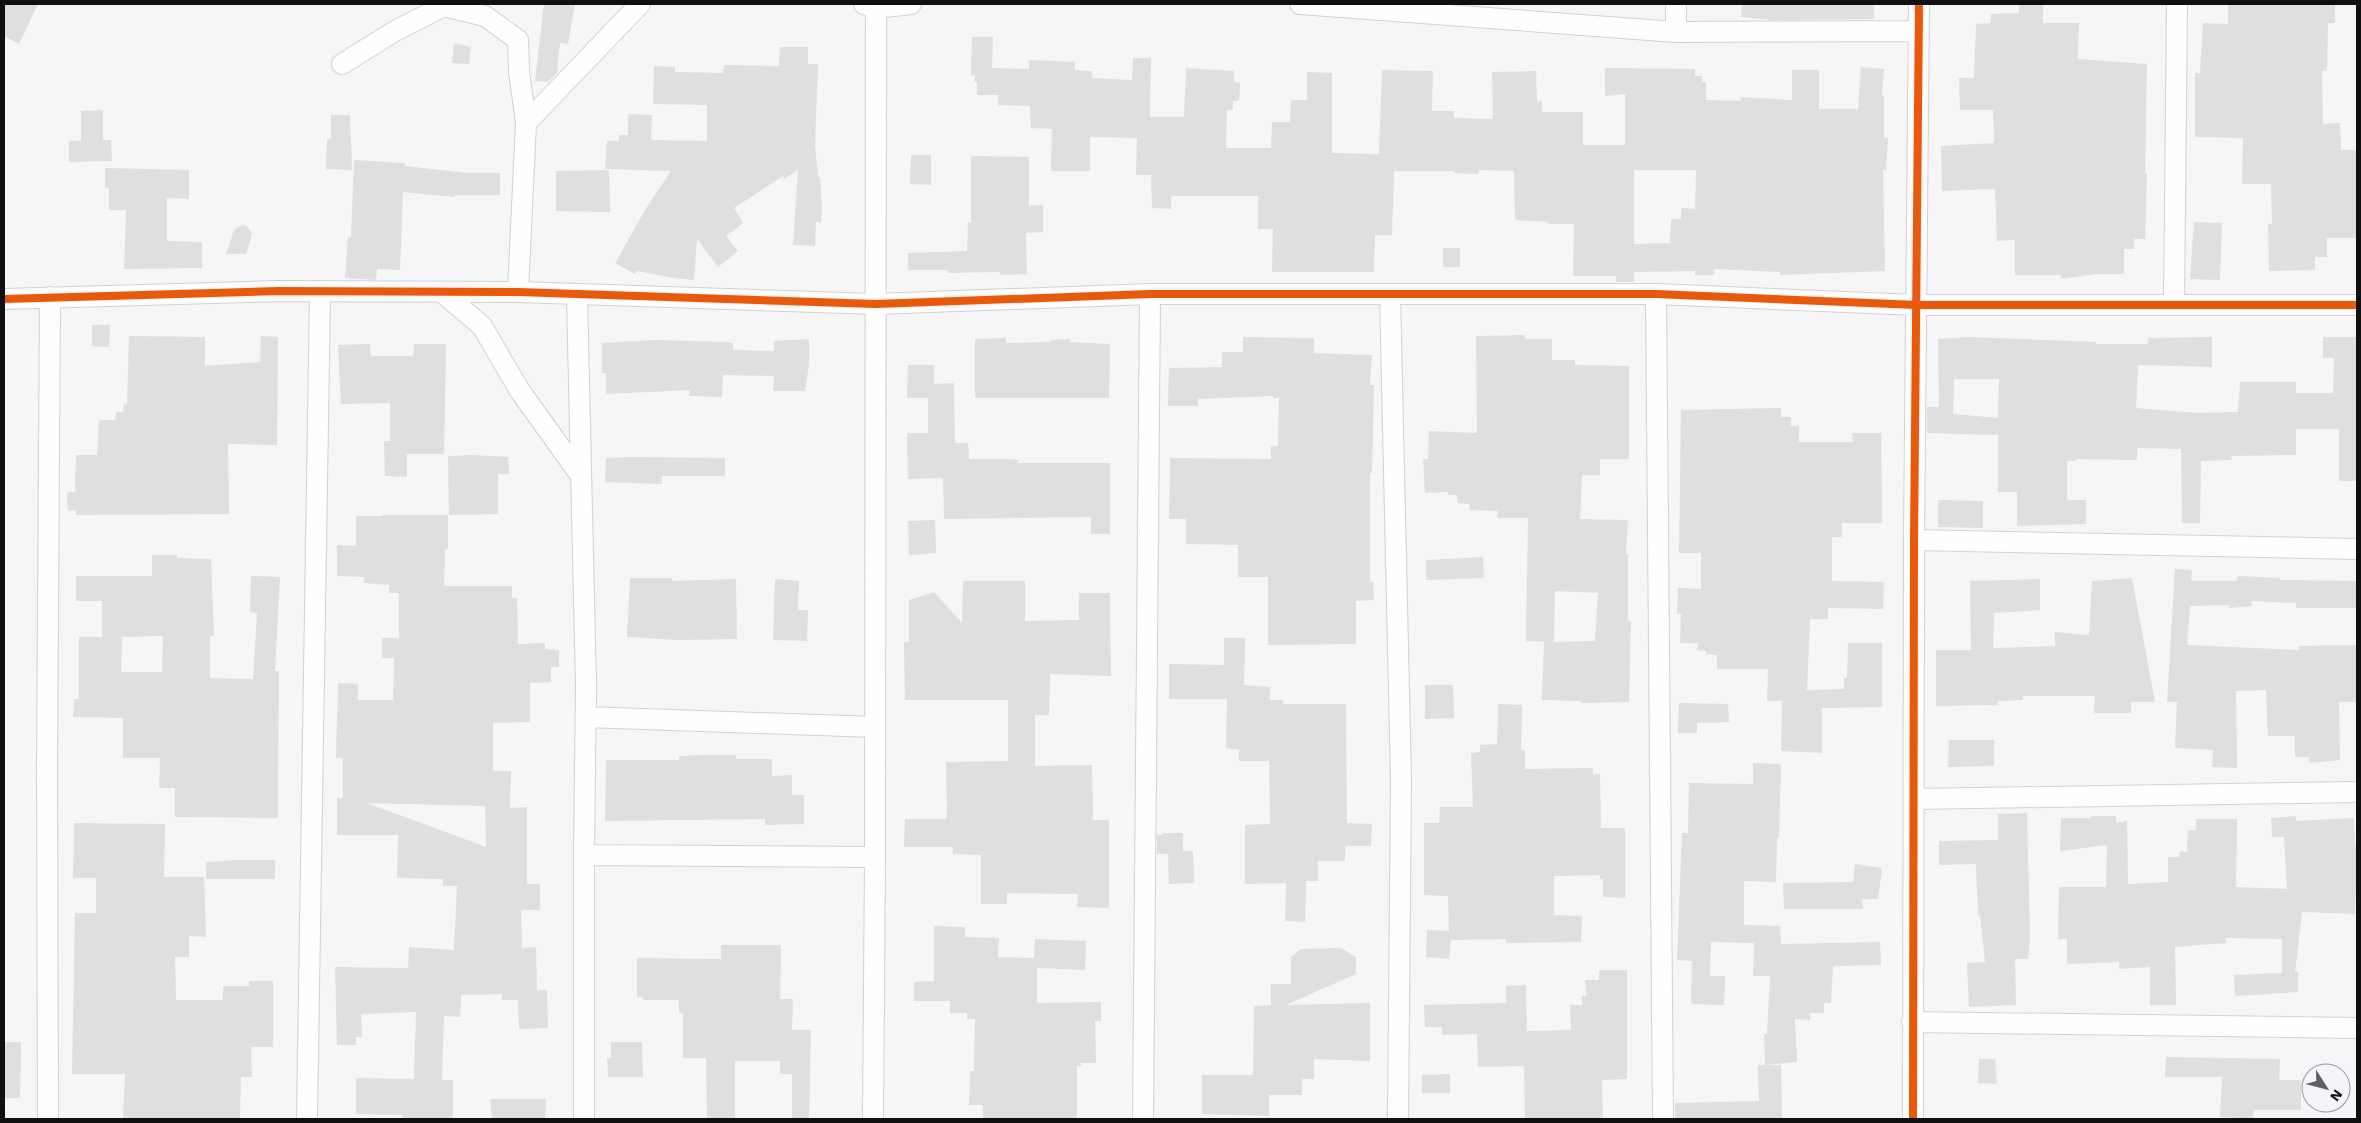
<svg xmlns="http://www.w3.org/2000/svg" width="2361" height="1123" font-family="'Work Sans',sans-serif">
<style>
.building{fill:#e0dedf;fill-rule:evenodd}
.lines{fill:none;stroke-linecap:round;stroke-linejoin:round}
.street-casing{stroke:#d2d1d3;stroke-width:22}
.street{stroke:#fefefe;stroke-width:20}
.cycleway-casing{stroke:#f6f4f9;stroke-width:11}
.cycleway{stroke:#e8590c;stroke-width:8}
</style>
<rect width="100%" height="100%" fill="#f6f5f8"/>
<path class="building" d="M 4,4 L 38,4 L 19,44 L 4,36 Z
M 544,4 L 575,4 L 568,44 L 560,43 L 557,73 L 548,82 L 535,81 Z
M 1742,4 L 1874,4 L 1874,19 L 1773,20 L 1741,17 Z
M 2019,4 L 2043,4 L 2043,23 L 2079,23 L 2078,59 L 2147,64 L 2145,174 L 2147,174 L 2145,239 L 2134,239 L 2134,249 L 2124,249 L 2124,274 L 2095,274 L 2061,279 L 2061,275 L 2015,275 L 2015,240 L 1997,241 L 1995,189 L 1942,191 L 1941,146 L 1994,143 L 1993,110 L 1960,110 L 1959,78 L 1974,78 L 1976,24 L 1991,23 L 1991,14 L 2019,13 Z
M 2228,4 L 2335,4 L 2335,23 L 2328,23 L 2327,71 L 2322,71 L 2323,124 L 2340,123 L 2341,150 L 2357,150 L 2357,238 L 2327,238 L 2327,257 L 2315,257 L 2315,270 L 2269,271 L 2268,224 L 2272,224 L 2271,184 L 2242,184 L 2243,138 L 2195,137 L 2195,73 L 2200,73 L 2203,23 L 2228,24 Z
M 972,37 L 993,37 L 992,68 L 1029,69 L 1029,60 L 1075,62 L 1075,70 L 1092,71 L 1092,78 L 1132,80 L 1133,58 L 1151,58 L 1150,117 L 1184,117 L 1186,68 L 1234,71 L 1234,82 L 1240,83 L 1239,101 L 1233,101 L 1233,110 L 1227,110 L 1226,148 L 1271,148 L 1272,122 L 1290,122 L 1291,100 L 1307,100 L 1307,72 L 1332,73 L 1332,153 L 1379,154 L 1382,70 L 1433,71 L 1432,111 L 1454,111 L 1454,118 L 1493,119 L 1492,72 L 1536,71 L 1537,102 L 1542,101 L 1542,112 L 1583,112 L 1583,145 L 1625,145 L 1625,94 L 1605,96 L 1605,68 L 1695,69 L 1695,76 L 1702,76 L 1702,82 L 1706,82 L 1706,100 L 1741,101 L 1741,97 L 1792,100 L 1792,70 L 1819,70 L 1819,109 L 1858,109 L 1861,67 L 1884,69 L 1882,96 L 1884,96 L 1884,138 L 1888,138 L 1886,170 L 1883,170 L 1885,271 L 1780,275 L 1780,272 L 1714,269 L 1714,275 L 1695,275 L 1695,271 L 1634,272 L 1634,282 L 1616,282 L 1616,276 L 1573,276 L 1574,224 L 1548,224 L 1548,222 L 1515,220 L 1514,171 L 1479,170 L 1478,174 L 1454,173 L 1454,171 L 1394,171 L 1392,235 L 1375,235 L 1374,272 L 1272,272 L 1273,229 L 1258,229 L 1258,196 L 1171,196 L 1171,209 L 1152,208 L 1151,175 L 1136,175 L 1137,138 L 1090,137 L 1090,171 L 1051,171 L 1052,129 L 1031,128 L 1030,106 L 998,105 L 998,95 L 977,95 L 977,82 L 974,82 L 975,75 L 971,76 ZM 1634,170 L 1696,170 L 1695,209 L 1681,208 L 1681,219 L 1671,219 L 1670,243 L 1634,244 Z
M 454,43 L 471,47 L 469,64 L 452,63 Z
M 780,47 L 808,47 L 808,64 L 818,64 L 815,145 L 818,177 L 820,177 L 822,209 L 821,223 L 816,222 L 815,246 L 793,245 L 798,170 L 784,179 L 783,176 L 734,208 L 743,223 L 726,236 L 738,251 L 718,267 L 697,239 L 694,280 L 674,278 L 637,271 L 635,274 L 615,263 L 648,205 L 671,171 L 605,169 L 607,141 L 619,141 L 619,135 L 628,135 L 628,114 L 652,115 L 651,140 L 707,141 L 707,105 L 653,104 L 654,66 L 675,67 L 675,72 L 723,73 L 724,65 L 779,66 Z
M 103,110 L 103,140 L 111,140 L 112,161 L 69,162 L 69,141 L 81,141 L 81,111 Z
M 331,115 L 350,115 L 352,170 L 326,169 L 327,139 L 331,139 Z
M 911,155 L 931,155 L 931,185 L 910,184 Z
M 971,156 L 1029,157 L 1029,206 L 1043,205 L 1043,232 L 1026,233 L 1027,274 L 1000,275 L 1000,272 L 948,273 L 948,270 L 908,270 L 908,253 L 967,251 L 968,222 L 971,223 Z
M 354,160 L 405,163 L 405,166 L 467,173 L 500,173 L 500,195 L 455,195 L 455,197 L 403,192 L 400,270 L 377,269 L 376,280 L 345,278 L 348,237 L 351,237 Z
M 105,168 L 189,170 L 189,199 L 167,198 L 167,241 L 202,242 L 202,268 L 124,269 L 126,210 L 109,210 L 109,188 L 105,188 Z
M 609,170 L 610,212 L 556,211 L 556,171 Z
M 2194,222 L 2222,223 L 2220,280 L 2190,279 Z
M 242,225 L 247,226 L 252,234 L 246,254 L 226,254 L 234,230 Z
M 1443,248 L 1460,248 L 1460,267 L 1443,267 Z
M 92,325 L 110,325 L 109,347 L 92,346 Z
M 1525,335 L 1525,339 L 1552,339 L 1552,360 L 1575,360 L 1575,365 L 1629,366 L 1629,459 L 1600,459 L 1600,475 L 1582,475 L 1580,519 L 1628,520 L 1626,554 L 1628,554 L 1628,621 L 1631,621 L 1629,702 L 1581,703 L 1581,701 L 1542,700 L 1544,642 L 1552,642 L 1526,641 L 1528,518 L 1497,518 L 1498,511 L 1469,510 L 1470,504 L 1457,503 L 1457,495 L 1448,495 L 1448,492 L 1425,493 L 1423,459 L 1428,459 L 1429,431 L 1477,433 L 1476,336 ZM 1555,591 L 1598,593 L 1595,641 L 1554,642 Z
M 129,336 L 205,337 L 205,366 L 260,362 L 261,336 L 278,337 L 277,445 L 228,444 L 229,514 L 76,515 L 76,510 L 68,511 L 67,492 L 75,492 L 76,455 L 97,455 L 99,420 L 115,420 L 116,412 L 123,412 L 124,404 L 127,405 Z
M 1243,337 L 1314,338 L 1314,353 L 1372,355 L 1370,385 L 1374,385 L 1372,473 L 1370,473 L 1370,582 L 1373,582 L 1374,600 L 1356,601 L 1356,644 L 1268,645 L 1268,577 L 1238,577 L 1238,545 L 1186,544 L 1186,519 L 1169,519 L 1170,458 L 1271,459 L 1271,446 L 1278,446 L 1279,398 L 1273,398 L 1273,396 L 1198,399 L 1198,406 L 1168,406 L 1169,368 L 1222,367 L 1222,352 L 1243,352 Z
M 1969,337 L 2096,342 L 2096,344 L 2148,344 L 2148,338 L 2212,337 L 2212,367 L 2138,365 L 2136,408 L 2197,413 L 2238,412 L 2240,382 L 2296,382 L 2296,393 L 2333,393 L 2334,358 L 2323,358 L 2323,337 L 2357,337 L 2357,481 L 2339,481 L 2339,429 L 2296,429 L 2296,455 L 2231,456 L 2232,460 L 2201,461 L 2200,523 L 2182,523 L 2181,449 L 2137,448 L 2137,460 L 2075,459 L 2076,461 L 2067,461 L 2067,500 L 2086,500 L 2086,524 L 2017,526 L 2017,492 L 1998,492 L 1998,435 L 1927,433 L 1927,407 L 1939,407 L 1938,339 ZM 1954,379 L 1999,379 L 1998,418 L 1953,414 Z
M 1006,338 L 1006,343 L 1051,342 L 1051,340 L 1070,339 L 1070,342 L 1110,344 L 1109,398 L 975,398 L 975,339 Z
M 809,339 L 809,365 L 805,391 L 773,391 L 774,376 L 723,375 L 722,397 L 689,396 L 690,390 L 606,394 L 606,373 L 602,373 L 602,343 L 657,340 L 724,342 L 733,343 L 733,350 L 774,351 L 774,341 Z
M 370,344 L 371,356 L 413,356 L 414,344 L 446,344 L 444,454 L 407,454 L 407,477 L 385,476 L 384,441 L 390,441 L 390,403 L 341,404 L 338,345 Z
M 908,365 L 934,365 L 934,384 L 954,383 L 955,443 L 968,443 L 969,459 L 1008,459 L 1018,460 L 1018,463 L 1110,463 L 1110,534 L 1091,534 L 1091,517 L 944,519 L 943,478 L 908,479 L 907,433 L 928,433 L 928,398 L 907,398 Z
M 1781,408 L 1781,417 L 1791,417 L 1791,426 L 1799,426 L 1799,442 L 1853,442 L 1852,433 L 1881,433 L 1882,523 L 1842,523 L 1842,537 L 1832,537 L 1832,581 L 1884,582 L 1883,609 L 1828,608 L 1828,619 L 1810,619 L 1807,690 L 1844,689 L 1844,678 L 1847,678 L 1848,643 L 1882,643 L 1882,707 L 1822,708 L 1822,753 L 1781,751 L 1782,701 L 1767,701 L 1768,669 L 1717,669 L 1717,655 L 1706,654 L 1706,651 L 1697,650 L 1698,643 L 1680,643 L 1681,614 L 1677,614 L 1678,588 L 1701,589 L 1701,553 L 1679,553 L 1681,410 Z
M 472,455 L 508,457 L 509,474 L 498,474 L 498,514 L 449,515 L 448,456 Z
M 632,457 L 725,458 L 725,476 L 662,476 L 662,484 L 605,482 L 606,458 Z
M 1938,500 L 1983,501 L 1983,528 L 1938,527 Z
M 382,515 L 448,515 L 448,549 L 445,549 L 444,586 L 512,586 L 512,598 L 517,598 L 518,644 L 545,643 L 545,649 L 559,650 L 559,667 L 551,667 L 551,682 L 530,683 L 530,722 L 493,723 L 493,771 L 511,771 L 510,808 L 527,807 L 527,884 L 540,884 L 540,910 L 521,910 L 522,948 L 536,947 L 537,990 L 547,990 L 548,1028 L 519,1029 L 518,1000 L 502,1000 L 502,994 L 461,995 L 460,1017 L 444,1016 L 442,1080 L 453,1080 L 453,1119 L 402,1119 L 402,1115 L 356,1114 L 356,1078 L 414,1079 L 416,1012 L 361,1014 L 362,1037 L 356,1037 L 356,1045 L 337,1045 L 335,967 L 408,968 L 409,947 L 454,950 L 457,886 L 443,886 L 443,879 L 397,878 L 398,835 L 337,835 L 337,798 L 343,798 L 343,758 L 336,758 L 338,683 L 358,684 L 358,700 L 393,700 L 394,658 L 382,658 L 382,638 L 399,638 L 399,593 L 389,593 L 389,585 L 364,583 L 364,577 L 337,576 L 337,545 L 356,546 L 356,516 L 382,516 ZM 366,803 L 485,806 L 486,847 L 416,821 Z
M 935,520 L 936,553 L 909,555 L 908,521 Z
M 152,555 L 177,555 L 177,558 L 211,559 L 214,636 L 210,636 L 210,678 L 253,679 L 257,613 L 250,612 L 251,576 L 280,577 L 275,671 L 279,671 L 278,818 L 175,817 L 175,788 L 159,788 L 160,758 L 123,758 L 123,718 L 73,717 L 74,699 L 79,699 L 79,637 L 102,637 L 102,601 L 76,601 L 76,576 L 152,576 ZM 163,636 L 162,672 L 121,672 L 122,637 Z
M 1483,557 L 1484,578 L 1426,580 L 1426,560 Z
M 2175,569 L 2192,570 L 2191,581 L 2237,581 L 2238,576 L 2280,578 L 2280,580 L 2357,581 L 2357,608 L 2296,608 L 2296,603 L 2251,601 L 2252,606 L 2229,608 L 2229,605 L 2190,606 L 2187,645 L 2299,650 L 2299,646 L 2357,645 L 2357,702 L 2339,702 L 2340,760 L 2310,763 L 2309,757 L 2295,757 L 2295,736 L 2268,736 L 2266,690 L 2236,691 L 2237,768 L 2212,767 L 2213,750 L 2175,748 L 2177,702 L 2167,702 Z
M 630,578 L 672,578 L 672,581 L 736,579 L 737,639 L 678,640 L 627,637 Z
M 2132,578 L 2155,702 L 2131,702 L 2131,713 L 2094,713 L 2095,696 L 2023,696 L 2023,700 L 1998,701 L 1998,705 L 1936,706 L 1936,650 L 1971,650 L 1970,581 L 2040,579 L 2040,610 L 1994,613 L 1993,648 L 2055,646 L 2055,632 L 2089,635 L 2092,581 Z
M 775,579 L 799,581 L 798,610 L 808,610 L 807,641 L 773,640 Z
M 963,581 L 1025,581 L 1025,621 L 1079,620 L 1079,593 L 1110,593 L 1111,676 L 1050,674 L 1049,715 L 1035,715 L 1035,766 L 1092,765 L 1093,820 L 1109,820 L 1109,908 L 1077,907 L 1078,894 L 1007,893 L 1007,904 L 981,904 L 981,855 L 953,854 L 953,847 L 904,847 L 905,819 L 946,819 L 947,811 L 946,762 L 1008,761 L 1008,700 L 905,700 L 904,642 L 909,642 L 909,600 L 934,592 L 962,623 Z
M 1224,638 L 1245,638 L 1244,685 L 1270,687 L 1270,700 L 1283,700 L 1283,704 L 1346,704 L 1347,823 L 1372,824 L 1371,846 L 1345,846 L 1345,861 L 1318,861 L 1318,881 L 1306,881 L 1305,922 L 1285,921 L 1286,883 L 1245,884 L 1245,825 L 1270,824 L 1269,761 L 1239,761 L 1239,750 L 1226,748 L 1227,699 L 1169,699 L 1169,664 L 1224,665 Z
M 1425,685 L 1453,685 L 1454,718 L 1425,719 Z
M 1679,703 L 1728,704 L 1729,722 L 1697,723 L 1697,733 L 1678,733 Z
M 1498,704 L 1522,705 L 1521,750 L 1525,750 L 1525,769 L 1593,768 L 1593,774 L 1600,774 L 1601,828 L 1625,828 L 1625,898 L 1603,897 L 1603,879 L 1600,879 L 1600,875 L 1554,876 L 1554,915 L 1582,916 L 1581,942 L 1506,943 L 1506,939 L 1451,940 L 1449,959 L 1426,957 L 1427,930 L 1449,931 L 1448,896 L 1424,895 L 1424,823 L 1439,823 L 1440,807 L 1473,807 L 1471,753 L 1480,752 L 1480,745 L 1497,744 Z
M 1949,740 L 1994,740 L 1994,766 L 1948,767 Z
M 705,755 L 736,755 L 736,759 L 772,759 L 772,776 L 792,775 L 792,795 L 804,795 L 804,824 L 765,825 L 765,819 L 605,821 L 606,760 L 679,760 L 679,756 Z
M 1753,763 L 1781,764 L 1779,838 L 1777,838 L 1776,882 L 1744,881 L 1744,925 L 1780,926 L 1781,944 L 1880,942 L 1881,965 L 1833,966 L 1831,1003 L 1824,1003 L 1824,1013 L 1810,1013 L 1810,1020 L 1795,1019 L 1797,1062 L 1765,1065 L 1764,1034 L 1767,1034 L 1770,976 L 1753,976 L 1754,943 L 1711,942 L 1710,976 L 1725,976 L 1724,1005 L 1691,1004 L 1692,961 L 1677,960 L 1682,833 L 1688,833 L 1689,783 L 1753,784 Z
M 2027,813 L 2030,938 L 2028,959 L 2015,959 L 2016,1005 L 1969,1007 L 1967,963 L 1985,962 L 1980,915 L 1978,915 L 1976,864 L 1939,865 L 1939,841 L 1998,840 L 1998,814 Z
M 2091,816 L 2116,816 L 2116,823 L 2127,821 L 2128,884 L 2168,882 L 2168,857 L 2179,857 L 2180,851 L 2187,852 L 2188,830 L 2196,830 L 2196,819 L 2237,819 L 2236,887 L 2287,889 L 2284,837 L 2272,837 L 2271,818 L 2296,816 L 2296,821 L 2354,818 L 2355,844 L 2357,844 L 2355,914 L 2302,912 L 2295,972 L 2298,972 L 2298,992 L 2235,996 L 2234,975 L 2282,973 L 2282,939 L 2225,938 L 2226,943 L 2175,947 L 2176,1005 L 2150,1005 L 2150,967 L 2119,969 L 2119,962 L 2067,964 L 2067,939 L 2058,939 L 2059,887 L 2106,887 L 2107,845 L 2060,851 L 2061,818 L 2091,818 Z
M 74,823 L 165,824 L 164,877 L 204,877 L 206,937 L 189,936 L 189,957 L 175,957 L 176,1000 L 223,1000 L 223,986 L 249,986 L 249,981 L 273,981 L 273,1047 L 251,1047 L 252,1077 L 241,1077 L 240,1119 L 123,1119 L 125,1074 L 72,1074 L 75,913 L 96,913 L 96,878 L 73,878 Z
M 1162,833 L 1183,833 L 1183,851 L 1193,851 L 1194,883 L 1169,884 L 1168,854 L 1157,854 L 1157,835 L 1162,835 Z
M 240,860 L 275,860 L 275,879 L 206,879 L 206,862 Z
M 1855,864 L 1882,868 L 1878,899 L 1862,899 L 1863,909 L 1784,909 L 1783,883 L 1853,882 Z
M 934,926 L 965,927 L 965,937 L 999,938 L 998,957 L 1034,958 L 1035,939 L 1086,941 L 1085,970 L 1037,968 L 1037,1003 L 1101,1002 L 1101,1021 L 1095,1021 L 1096,1063 L 1081,1063 L 1081,1066 L 1077,1066 L 1077,1119 L 983,1119 L 983,1105 L 969,1105 L 970,1071 L 974,1071 L 975,1019 L 967,1019 L 967,1013 L 950,1013 L 950,1001 L 914,1001 L 914,982 L 934,981 Z
M 721,945 L 781,945 L 780,999 L 793,999 L 792,1030 L 811,1030 L 809,1119 L 792,1119 L 792,1074 L 780,1074 L 780,1061 L 735,1061 L 735,1119 L 707,1119 L 706,1058 L 683,1058 L 683,1013 L 679,1013 L 679,1000 L 643,1000 L 643,997 L 637,997 L 637,958 L 721,959 Z
M 1341,948 L 1356,957 L 1356,974 L 1286,1005 L 1370,1003 L 1370,1061 L 1314,1059 L 1314,1079 L 1302,1079 L 1302,1095 L 1269,1095 L 1269,1116 L 1202,1114 L 1202,1075 L 1253,1075 L 1254,1006 L 1271,1005 L 1271,984 L 1291,984 L 1291,957 L 1301,949 Z
M 1599,970 L 1627,970 L 1627,1079 L 1602,1080 L 1603,1119 L 1525,1119 L 1524,1066 L 1478,1067 L 1477,1034 L 1442,1035 L 1442,1027 L 1425,1027 L 1424,1005 L 1506,1003 L 1506,986 L 1526,985 L 1527,1031 L 1571,1030 L 1570,1005 L 1582,1005 L 1582,996 L 1586,996 L 1585,980 L 1599,980 Z
M 4,1042 L 21,1042 L 20,1098 L 4,1098 Z
M 611,1042 L 642,1042 L 643,1077 L 608,1077 L 607,1058 L 611,1058 Z
M 2166,1057 L 2280,1059 L 2279,1080 L 2301,1080 L 2301,1110 L 2254,1110 L 2253,1119 L 2220,1117 L 2222,1077 L 2165,1077 Z
M 1979,1059 L 1995,1059 L 1997,1084 L 1978,1083 Z
M 1758,1065 L 1781,1065 L 1782,1119 L 1675,1119 L 1675,1103 L 1759,1101 Z
M 1450,1074 L 1450,1093 L 1422,1093 L 1422,1075 Z
M 490,1099 L 546,1099 L 545,1119 L 492,1119 Z"/>
<g class="lines">
<g class="street-casing">
<path id="street" d="M 864,4 L 876,8 L 911,4
M 1300,4 L 1676,32 L 1919,31
M 1676,4 L 1676,32
M 342,64 L 395,31 L 444,6 L 485,16 L 518,40 L 519,72 L 526,123
M 518,292 L 526,123 L 640,4
M 443,293 L 482,326 L 520,391 L 581,476
M 1390,294 L 1401,780 L 1398,1119
M 1656,294 L 1663,1119
M 577,295 L 586,685 L 584,855 L 584,1119
M 4,299 L 278,291 L 518,292 L 876,304 L 1150,294 L 1656,294 L 1917,305 L 2357,305
M 2174,305 L 2177,4
M 1914,540 L 2357,549
M 586,717 L 875,727
M 1915,799 L 2357,792
M 584,855 L 875,857
M 1912,1022 L 2357,1028
M 48,1119 L 47,770 L 50,297
M 307,1119 L 320,292
M 873,1119 L 875,857 L 876,8
M 1143,1119 L 1150,294
M 1913,1119 L 1914,540 L 1919,4"/>
</g>
<use href="#street" class="street"/>
<g class="cycleway-casing">
<path id="cycleway" d="M 4,299 L 278,291 L 518,292 L 876,304 L 1150,294 L 1656,294 L 1917,305 L 2357,305
M 1913,1119 L 1914,540 L 1919,4"/>
</g>
<use href="#cycleway" class="cycleway"/>
</g>
<rect width="2361" height="1123" fill="none" stroke="#100f11" stroke-width="10"/>
<g transform="translate(2326 1088) rotate(126)"><circle r="24" fill="#f6f4f9" stroke="#9a989c"/>
<path d="M0-4L9 19L0 12L-9 19Z" fill="#606062"/>
<text y="-8" font-size="14" font-weight="bold" text-anchor="middle" fill="#100f11">N</text>
</g>
</svg>
